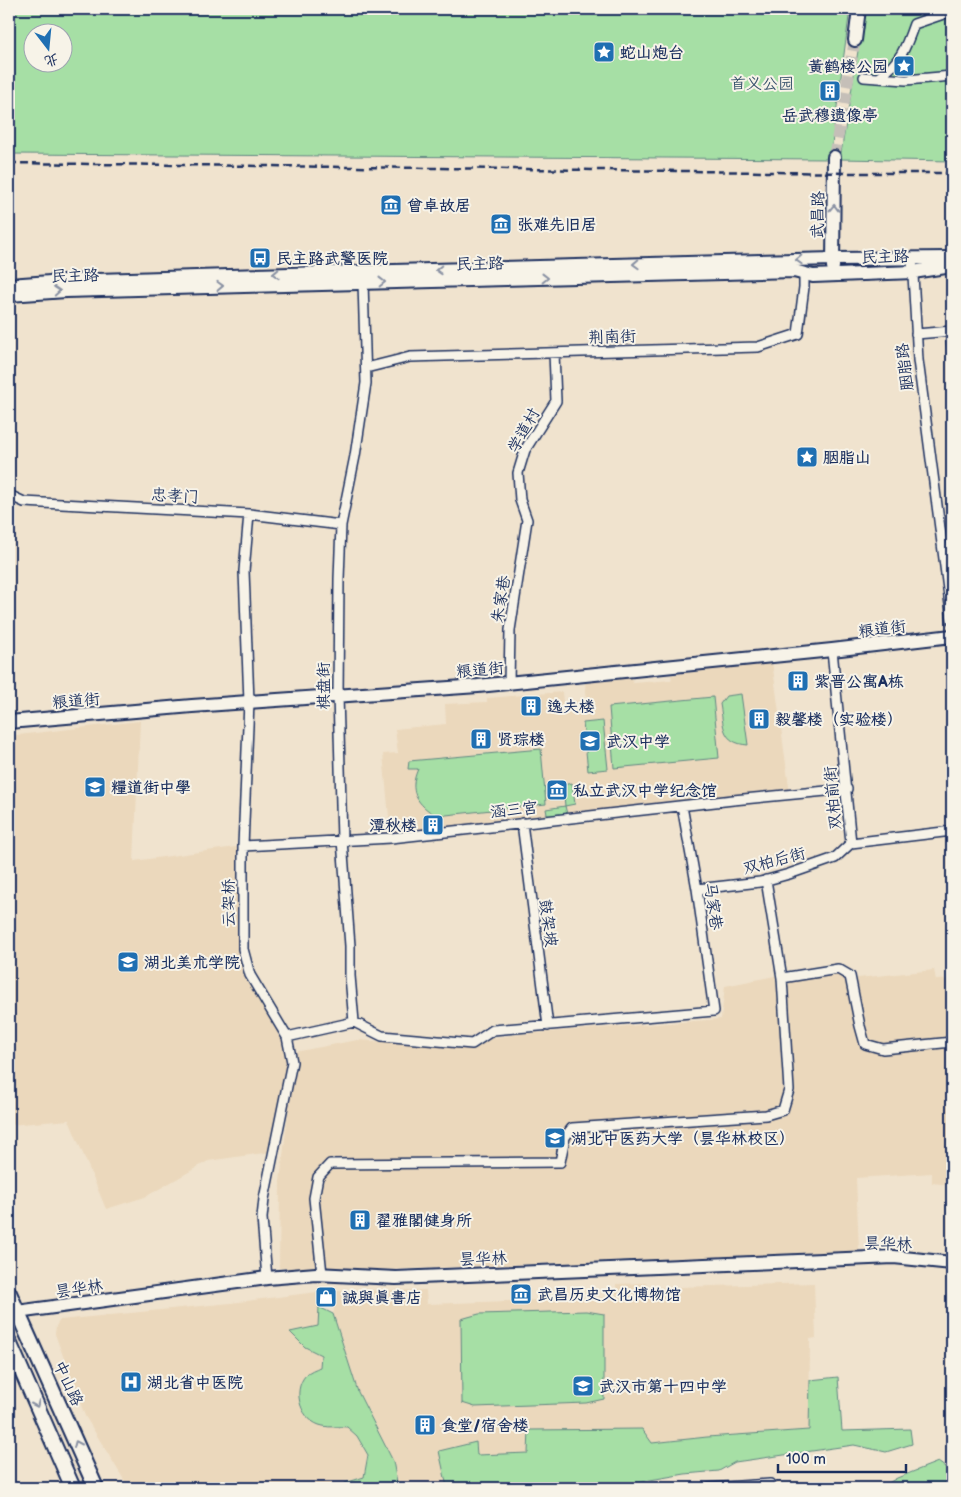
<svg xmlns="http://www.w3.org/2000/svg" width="961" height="1497" font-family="'Balsamiq Sans','LXGW WenKai TC',sans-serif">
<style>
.built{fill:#ebd8bc}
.green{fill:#a6dfa5;stroke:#608782;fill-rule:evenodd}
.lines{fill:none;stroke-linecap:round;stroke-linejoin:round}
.secondary-tunnel{stroke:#c5bfb8;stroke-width:12;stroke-dasharray:12 6;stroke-linecap:butt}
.street-casing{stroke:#1b2f5e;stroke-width:12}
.secondary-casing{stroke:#1b2f5e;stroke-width:16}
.primary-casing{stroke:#1b2f5e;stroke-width:18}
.street{stroke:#f7f3e8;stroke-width:9}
.secondary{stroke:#f7f3e8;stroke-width:12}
.primary{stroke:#f7f3e8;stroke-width:14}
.rail{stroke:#1b2f5e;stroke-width:2.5;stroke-dasharray:8 4;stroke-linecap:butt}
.oneway{stroke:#8991a3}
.labels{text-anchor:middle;stroke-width:4;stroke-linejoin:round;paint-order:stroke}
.poi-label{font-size:16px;font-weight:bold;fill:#1b2f5e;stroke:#f7f3e8;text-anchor:start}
.park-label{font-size:16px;fill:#37526c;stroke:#f7f3e8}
.street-label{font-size:16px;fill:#1b2f5e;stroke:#f7f3e8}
</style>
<rect width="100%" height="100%" fill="#f0e3ce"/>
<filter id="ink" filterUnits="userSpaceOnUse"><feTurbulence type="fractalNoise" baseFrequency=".02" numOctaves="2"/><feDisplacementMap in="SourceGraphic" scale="10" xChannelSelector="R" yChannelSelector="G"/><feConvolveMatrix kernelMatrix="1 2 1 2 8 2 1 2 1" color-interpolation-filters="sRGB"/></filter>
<g filter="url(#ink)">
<path class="built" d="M 772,661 L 790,794 L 391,838 L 383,754 L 398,753 L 395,729 L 446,724 L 445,704 L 487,702 L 487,698 L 562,692 L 563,702 L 587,700 L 585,683 L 632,677 L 633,683 L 672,680 L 671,675 Z
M 140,721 L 134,861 L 243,846 L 243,949 L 250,975 L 287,1037 L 292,1062 L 271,1152 L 208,1161 L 145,1197 L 106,1209 L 69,1120 L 9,1125 L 9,736 Z
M 825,966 L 850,982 L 858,978 L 934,970 L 936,980 L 952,979 L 952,1185 L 932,1183 L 932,1173 L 856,1178 L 859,1251 L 381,1270 L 279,1268 L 280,1182 L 295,1052 L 357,1040 L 436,1045 L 521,1034 L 721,1019 L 725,986 Z
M 646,1283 L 647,1288 L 814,1283 L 816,1338 L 810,1339 L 809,1430 L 707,1437 L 652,1443 L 529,1430 L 529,1453 L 477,1455 L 475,1442 L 440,1451 L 447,1487 L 398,1488 L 393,1461 L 358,1392 L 333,1314 L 336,1302 L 335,1291 L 426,1290 L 427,1304 L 616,1297 L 616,1284 Z
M 317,1292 L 320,1303 L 319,1326 L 305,1347 L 321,1355 L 320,1367 L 306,1374 L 300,1405 L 308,1418 L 323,1426 L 347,1427 L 357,1436 L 368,1455 L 364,1477 L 345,1483 L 340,1488 L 129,1488 L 85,1416 L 55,1334 L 56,1326 L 60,1320 L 231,1303 Z"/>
<path class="green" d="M 9,9 L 850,9 L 830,159 L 9,154 ZM 32,32 L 62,32 L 62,62 L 32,62 Z
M 865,9 L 952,9 L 952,161 L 840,159 Z
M 741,694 L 748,745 C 721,743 724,726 720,704 L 726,696 Z
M 713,697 L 719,758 L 614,768 L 609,707 Z
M 603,721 L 608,769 L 588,771 L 583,723 Z
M 541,749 L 546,804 L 437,816 C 417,805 408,791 418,769 L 408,769 L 409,761 Z
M 572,783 L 575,804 L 565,806 L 568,818 L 548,820 L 546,809 L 565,806 L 563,785 Z
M 319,1307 L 333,1314 L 358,1392 L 393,1461 L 398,1488 L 340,1488 L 345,1483 L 364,1477 L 368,1455 L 357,1436 L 347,1427 C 339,1426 330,1428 323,1426 C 301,1422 291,1391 306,1375 C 309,1371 316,1369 320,1367 L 321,1355 L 305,1347 L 290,1332 L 318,1326 Z
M 586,1311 L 604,1314 L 604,1399 L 586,1403 L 475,1407 L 462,1403 L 461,1319 L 479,1314 Z
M 838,1377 L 842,1431 L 910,1429 L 912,1444 L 886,1452 L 854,1445 L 735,1462 L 719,1471 L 685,1474 L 650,1480 L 619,1488 L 442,1488 L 447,1487 L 439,1451 L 476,1442 L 477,1455 L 528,1453 L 529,1430 L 642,1429 L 652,1443 L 707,1437 L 809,1430 L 810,1380 Z
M 938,1462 L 945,1467 L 952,1467 L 952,1481 L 940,1485 L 938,1488 L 880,1488 L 897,1478 Z"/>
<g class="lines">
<path class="secondary-tunnel" d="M 834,157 L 855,40"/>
<g class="street-casing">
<path id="street" d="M 864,77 L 906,80 L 952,76
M 879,78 C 901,60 905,50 914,24 L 952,11
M 912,258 L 918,360 L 952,620
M 951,331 L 952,346
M 916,334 L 952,331
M 366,368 L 410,357 L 758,347 L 798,334 L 804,287 L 804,274
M 9,495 L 24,502 L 249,514 L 341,525
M 249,514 L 244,571 L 249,702 L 243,846 L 243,949 L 250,975 L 287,1037 L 292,1062 L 264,1199 L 262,1218 L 267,1278
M 832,650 L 851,843
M 509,683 L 510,630 L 527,520 L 520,500 L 518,473 L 525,450 L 556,401 L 554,353
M 522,823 L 548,1026
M 851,843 L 952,831
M 243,846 L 391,838 L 733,800 L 847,789
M 697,889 L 760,882 L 789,874 L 835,858 L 851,843
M 782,978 L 838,969 L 850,976 L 860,1026 L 865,1044 L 883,1049 L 952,1042
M 354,1022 L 382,1036 L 472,1044 L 493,1030 L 714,1011 L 697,889 L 682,806
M 287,1037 L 354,1022 L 350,976 L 350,946 L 342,840 L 338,695 L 339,579 L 341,525 L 355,456 L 366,383 L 363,282
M 322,1274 L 314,1198 L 318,1177 L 330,1164 L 560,1162 L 565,1137 L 572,1128 L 766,1115 L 783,1110 L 789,1090 L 782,978 L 766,880
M 709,1488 L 770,1484"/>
</g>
<g class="secondary-casing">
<path id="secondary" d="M 855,40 L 859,9
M 833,267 L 834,157
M 9,285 L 64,281 L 356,272 L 833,259 L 952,258
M 9,295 L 66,291 L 794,271 L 813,276 L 913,272 L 952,266
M 9,722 L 192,706 L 478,686 L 832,650 L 952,636
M 17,1312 L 267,1278 L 316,1274 L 396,1278 L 894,1257 L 952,1263"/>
</g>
<g class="primary-casing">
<path id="primary" d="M 9,1293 L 96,1488
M 9,1342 L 73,1488"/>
</g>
<use href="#street" class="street"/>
<use href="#secondary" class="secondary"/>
<use href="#primary" class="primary"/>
<path class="rail" d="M 9,163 L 854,173 L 952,173"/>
</g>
<defs><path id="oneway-chevron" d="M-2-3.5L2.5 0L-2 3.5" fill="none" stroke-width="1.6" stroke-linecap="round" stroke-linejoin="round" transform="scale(1.25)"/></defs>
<g class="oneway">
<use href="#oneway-chevron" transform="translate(834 208) rotate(-89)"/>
<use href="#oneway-chevron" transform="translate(799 260) rotate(178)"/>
<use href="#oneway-chevron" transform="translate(636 264) rotate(178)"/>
<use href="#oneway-chevron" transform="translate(439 270) rotate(178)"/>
<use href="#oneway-chevron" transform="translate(276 274) rotate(178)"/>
<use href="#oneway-chevron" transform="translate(545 278) rotate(-1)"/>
<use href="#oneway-chevron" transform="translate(382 282) rotate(-1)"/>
<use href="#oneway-chevron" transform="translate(220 286) rotate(-2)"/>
<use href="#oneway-chevron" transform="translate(57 291) rotate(-4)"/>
<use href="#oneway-chevron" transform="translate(36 1404) rotate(66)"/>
<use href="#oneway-chevron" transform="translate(77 1444) rotate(-114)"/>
</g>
</g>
<defs>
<g id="sight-square" transform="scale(1.125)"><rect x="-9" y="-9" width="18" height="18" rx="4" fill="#1f6fb2" stroke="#f7f3e8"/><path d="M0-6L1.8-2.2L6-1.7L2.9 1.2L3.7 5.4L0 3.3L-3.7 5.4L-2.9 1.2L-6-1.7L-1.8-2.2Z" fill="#fff"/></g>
<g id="building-square" transform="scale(1.125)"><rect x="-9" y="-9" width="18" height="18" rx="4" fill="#1f6fb2" stroke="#f7f3e8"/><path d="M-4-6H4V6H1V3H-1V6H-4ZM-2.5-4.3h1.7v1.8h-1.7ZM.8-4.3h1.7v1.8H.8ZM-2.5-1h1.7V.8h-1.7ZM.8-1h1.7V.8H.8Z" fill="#fff"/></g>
<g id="museum-square" transform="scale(1.125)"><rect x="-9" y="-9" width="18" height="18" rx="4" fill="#1f6fb2" stroke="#f7f3e8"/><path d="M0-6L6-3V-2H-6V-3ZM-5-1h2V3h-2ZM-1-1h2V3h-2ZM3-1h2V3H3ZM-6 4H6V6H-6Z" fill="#fff"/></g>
<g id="bus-square" transform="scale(1.125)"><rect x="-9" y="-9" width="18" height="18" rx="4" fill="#1f6fb2" stroke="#f7f3e8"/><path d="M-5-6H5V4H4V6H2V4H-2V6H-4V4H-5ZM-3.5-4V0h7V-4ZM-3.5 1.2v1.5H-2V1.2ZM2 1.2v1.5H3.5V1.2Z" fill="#fff"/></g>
<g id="school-square" transform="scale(1.125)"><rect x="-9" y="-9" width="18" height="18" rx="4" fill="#1f6fb2" stroke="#f7f3e8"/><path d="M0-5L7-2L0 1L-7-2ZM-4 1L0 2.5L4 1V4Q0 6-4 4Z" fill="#fff"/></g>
<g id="university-square" transform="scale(1.125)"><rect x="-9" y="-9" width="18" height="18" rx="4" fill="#1f6fb2" stroke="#f7f3e8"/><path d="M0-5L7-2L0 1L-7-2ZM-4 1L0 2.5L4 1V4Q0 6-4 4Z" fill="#fff"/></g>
<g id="shop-square" transform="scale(1.125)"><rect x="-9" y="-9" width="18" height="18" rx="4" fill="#1f6fb2" stroke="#f7f3e8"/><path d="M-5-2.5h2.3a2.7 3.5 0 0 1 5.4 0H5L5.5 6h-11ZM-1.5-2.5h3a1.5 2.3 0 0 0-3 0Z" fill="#fff"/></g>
<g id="hospital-square" transform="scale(1.125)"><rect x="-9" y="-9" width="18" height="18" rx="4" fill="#1f6fb2" stroke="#f7f3e8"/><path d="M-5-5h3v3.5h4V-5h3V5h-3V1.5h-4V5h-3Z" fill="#fff"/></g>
</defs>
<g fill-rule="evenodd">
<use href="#sight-square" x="604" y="52"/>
<use href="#sight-square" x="904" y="66"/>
<use href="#building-square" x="830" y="91"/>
<use href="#museum-square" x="391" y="205"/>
<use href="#museum-square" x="501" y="224"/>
<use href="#bus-square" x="260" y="258"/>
<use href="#sight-square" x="807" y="457"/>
<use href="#building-square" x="798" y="681"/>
<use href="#building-square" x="531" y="706"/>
<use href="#building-square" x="759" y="719"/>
<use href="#building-square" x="481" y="739"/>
<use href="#school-square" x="590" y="741"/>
<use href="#school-square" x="95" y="787"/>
<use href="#museum-square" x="557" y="790"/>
<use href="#building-square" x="433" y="825"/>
<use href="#university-square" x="128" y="962"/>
<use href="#university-square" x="555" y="1138"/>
<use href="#building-square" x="360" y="1220"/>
<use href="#museum-square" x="521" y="1294"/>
<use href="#shop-square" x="326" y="1297"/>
<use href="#hospital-square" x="131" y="1382"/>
<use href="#school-square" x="583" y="1386"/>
<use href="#building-square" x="425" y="1425"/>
</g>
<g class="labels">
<g class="poi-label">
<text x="620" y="58">蛇山炮台</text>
<text x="888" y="72" text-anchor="end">黄鹤楼公园</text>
<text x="830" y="121" text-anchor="middle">岳武穆遗像亭</text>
<text x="407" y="211">曾卓故居</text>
<text x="517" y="230">张难先旧居</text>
<text x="276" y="264">民主路武警医院</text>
<text x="823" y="463">胭脂山</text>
<text x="814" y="687">紫晋公寓A栋</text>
<text x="547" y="712">逸夫楼</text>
<text x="775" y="725">毅馨楼（实验楼）</text>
<text x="497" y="745">贤琮楼</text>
<text x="606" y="747">武汉中学</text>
<text x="111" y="793">糧道街中學</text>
<text x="573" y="796">私立武汉中学纪念馆</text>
<text x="417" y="831" text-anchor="end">潭秋楼</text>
<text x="144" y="968">湖北美术学院</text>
<text x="571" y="1144">湖北中医药大学（昙华林校区）</text>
<text x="376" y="1226">翟雅閣健身所</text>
<text x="537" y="1300">武昌历史文化博物馆</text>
<text x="342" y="1303">誠與真書店</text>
<text x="147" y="1388">湖北省中医院</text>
<text x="599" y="1392">武汉市第十四中学</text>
<text x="441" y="1431">食堂/宿舍楼</text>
</g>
<g class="park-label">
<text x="762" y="89">首义公园</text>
</g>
<g class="street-label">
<text transform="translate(817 215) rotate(-89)" y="6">武昌路</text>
<text transform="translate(885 256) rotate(-2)" y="6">民主路</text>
<text transform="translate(480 263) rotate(-1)" y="6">民主路</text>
<text transform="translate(75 275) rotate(-2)" y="6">民主路</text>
<text transform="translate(612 336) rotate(-2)" y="6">荆南街</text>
<text transform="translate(904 367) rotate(-97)" y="6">胭脂路</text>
<text transform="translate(523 430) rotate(-61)" y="6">学道村</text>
<text transform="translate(175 495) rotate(3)" y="6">忠孝门</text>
<text transform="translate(500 599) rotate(-81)" y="6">朱家巷</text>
<text transform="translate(882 628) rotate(-7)" y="6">粮道街</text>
<text transform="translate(480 669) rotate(-5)" y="6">粮道街</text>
<text transform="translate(323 686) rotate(-90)" y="6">棋盘街</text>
<text transform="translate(76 700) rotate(-5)" y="6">粮道街</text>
<text transform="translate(832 798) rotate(-95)" y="6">双柏前街</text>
<text transform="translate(514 809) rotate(-6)" y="6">涵三宫</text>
<text transform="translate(774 860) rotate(-15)" y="6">双柏后街</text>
<text transform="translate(228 903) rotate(-90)" y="6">云架桥</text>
<text transform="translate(714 906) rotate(82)" y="6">马家巷</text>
<text transform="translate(549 923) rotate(82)" y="6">鼓架坡</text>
<text transform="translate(888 1243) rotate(1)" y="6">昙华林</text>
<text transform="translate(483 1258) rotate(-2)" y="6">昙华林</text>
<text transform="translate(79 1288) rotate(-8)" y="6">昙华林</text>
<text transform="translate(69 1383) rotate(65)" y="6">中山路</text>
</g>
</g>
<rect width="961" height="1497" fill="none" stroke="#f7f3e8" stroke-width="30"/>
<rect x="15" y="15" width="931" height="1467" fill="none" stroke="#1b2f5e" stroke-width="2" filter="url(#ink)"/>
<g transform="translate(48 48) rotate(164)"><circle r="24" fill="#f7f3e8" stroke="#9fa5b1"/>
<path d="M0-4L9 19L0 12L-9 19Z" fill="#1f6fb2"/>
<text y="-8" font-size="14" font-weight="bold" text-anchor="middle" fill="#1b2f5e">北</text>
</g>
<path d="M778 1464v8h128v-8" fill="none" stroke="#1b2f5e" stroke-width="2.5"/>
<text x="786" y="1464" font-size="15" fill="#1b2f5e" stroke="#f7f3e8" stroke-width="4" paint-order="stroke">100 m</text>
</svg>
